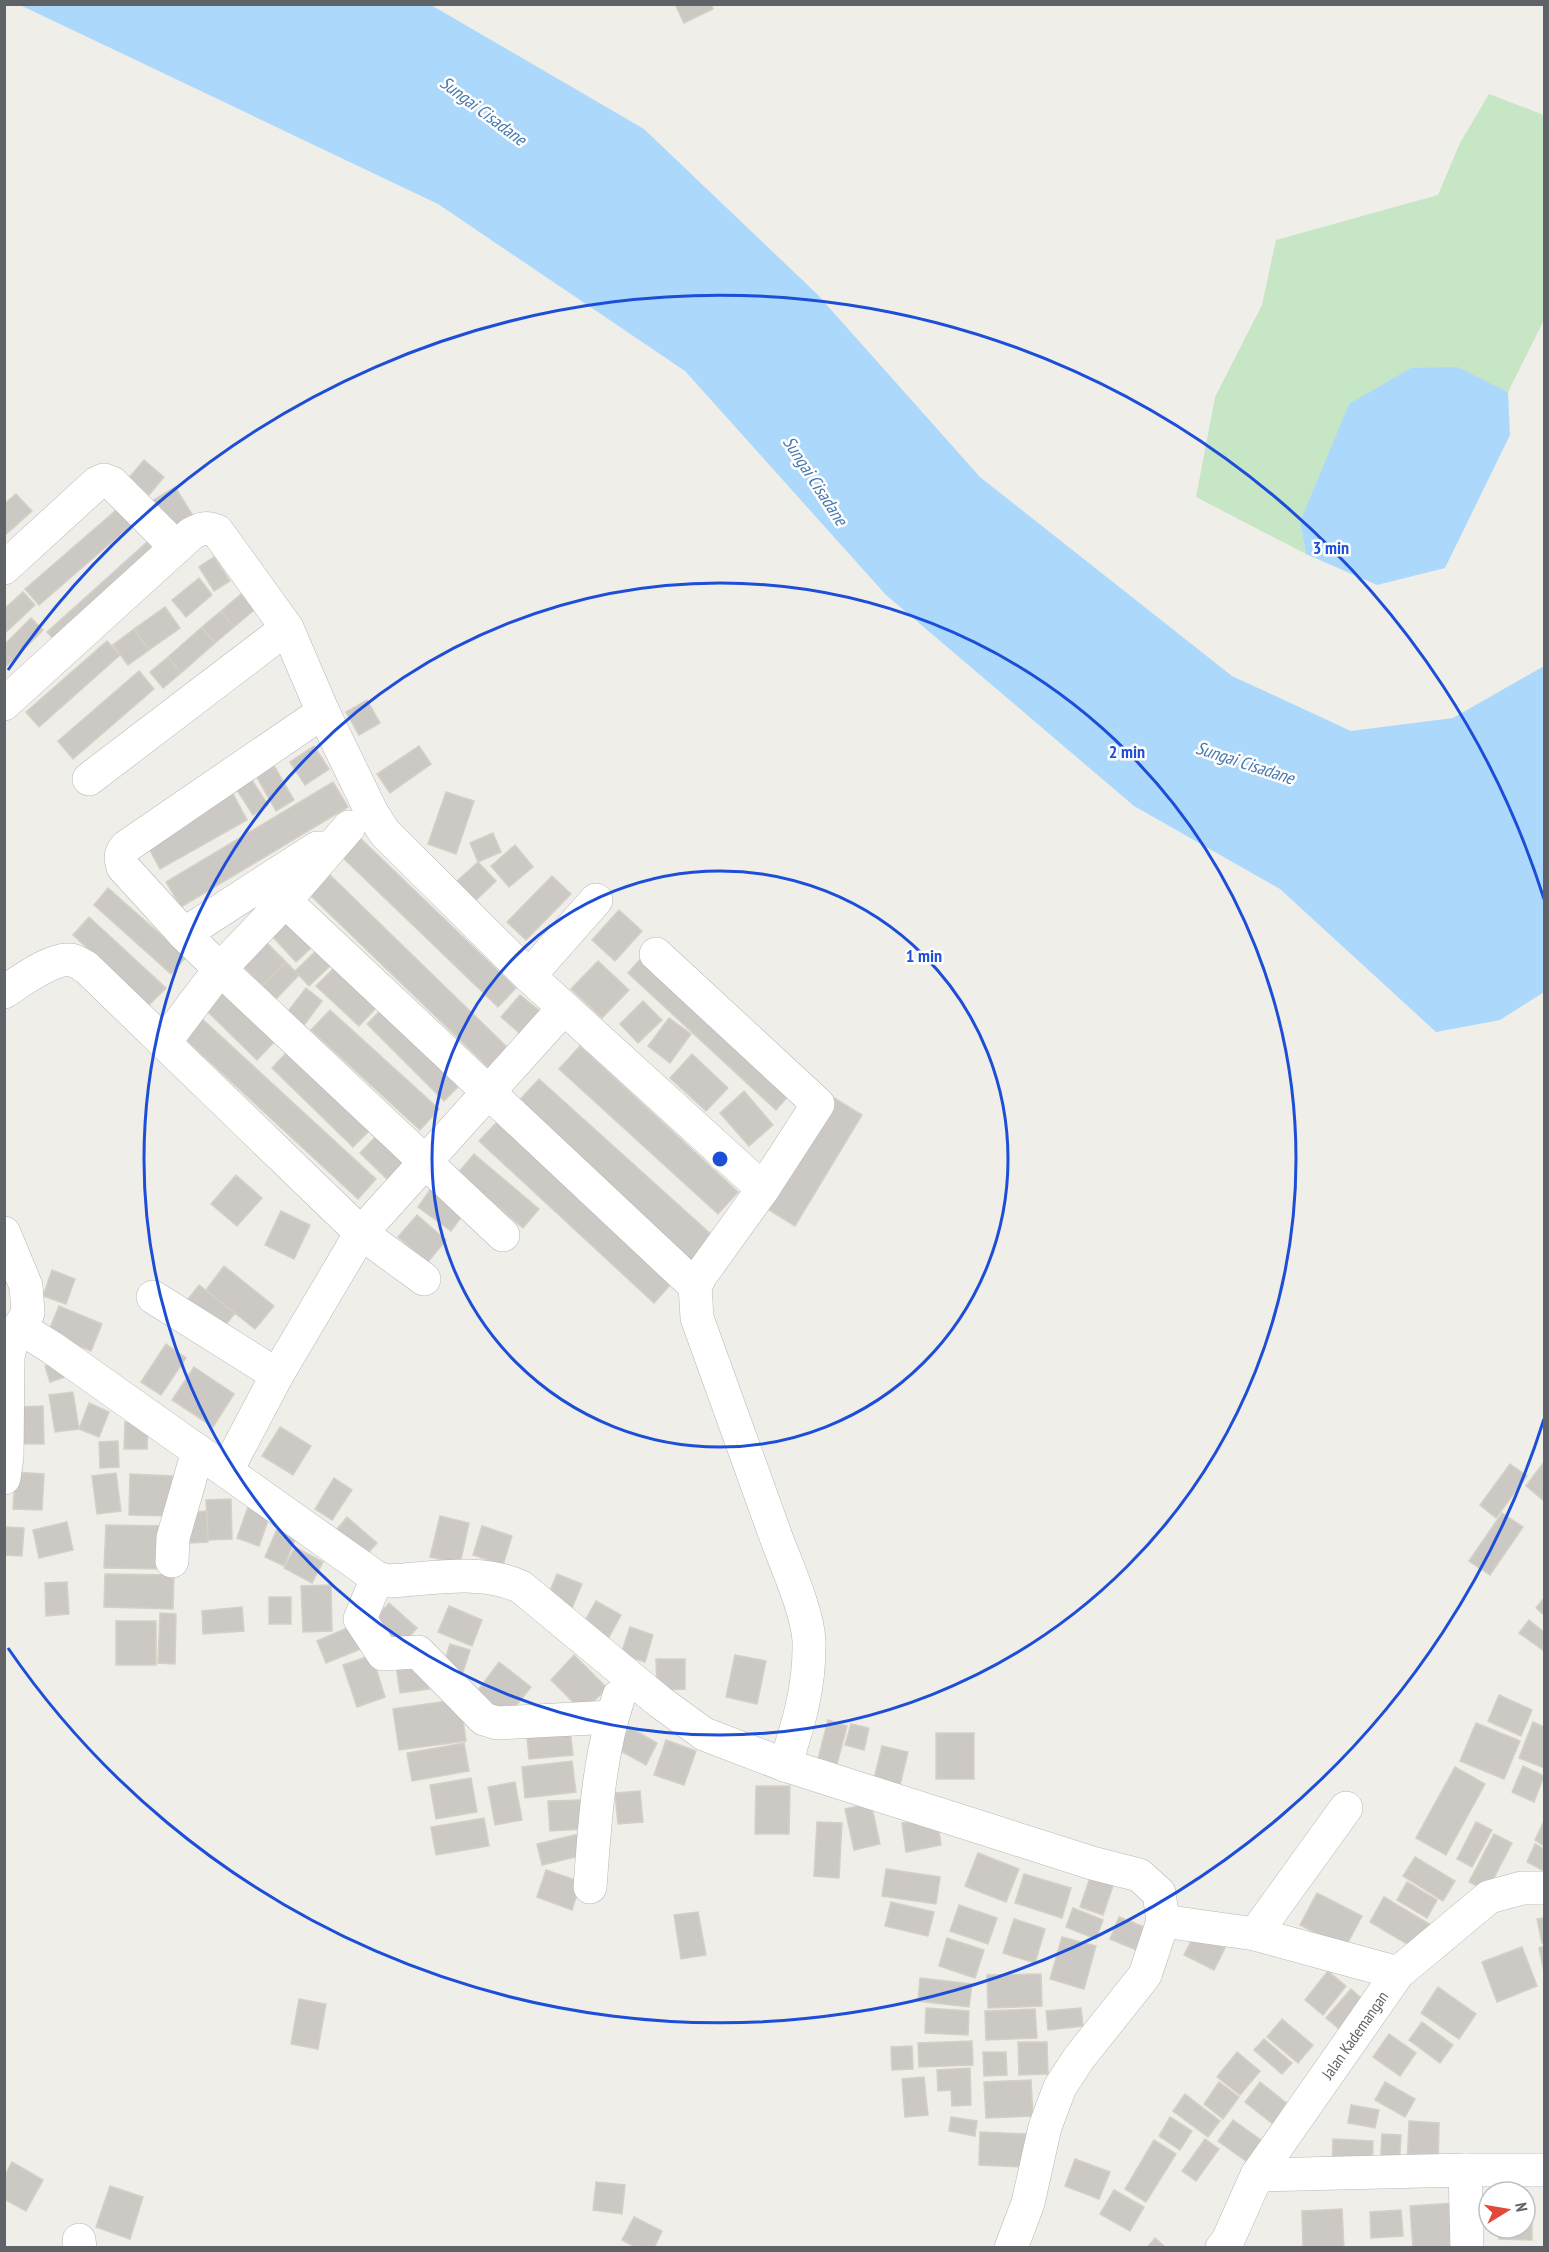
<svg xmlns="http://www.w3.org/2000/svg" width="1549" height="2252" font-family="'PT Sans Narrow',sans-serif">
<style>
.green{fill:#c6e6c6}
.water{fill:#acd9fb}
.building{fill:#ccc9c4;stroke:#d5d0c6;stroke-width:1.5}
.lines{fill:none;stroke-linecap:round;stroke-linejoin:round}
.minor-casing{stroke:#b5b7bb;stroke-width:34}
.minor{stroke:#fff;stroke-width:33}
.ring{fill:none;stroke:#1d4ed8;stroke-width:3}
.labels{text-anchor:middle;stroke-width:5;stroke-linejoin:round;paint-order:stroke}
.street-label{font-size:16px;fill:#5f6267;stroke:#fff}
.water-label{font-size:18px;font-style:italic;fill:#4879ae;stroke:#fff}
.centre{fill:#1d4ed8;stroke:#fff;stroke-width:3}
.ring-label{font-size:18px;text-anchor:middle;font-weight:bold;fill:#1d4ed8;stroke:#fff;stroke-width:5;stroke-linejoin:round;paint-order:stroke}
</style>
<rect width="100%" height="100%" fill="#f0eee8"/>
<path class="green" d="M 1489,94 L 1544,115 L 1544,320 L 1508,392 L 1458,367 L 1300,522 L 1306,554 L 1196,497 L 1215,397 L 1262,305 L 1276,240 L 1438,195 L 1460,143 Z"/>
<path class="water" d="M 431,5 L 644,129 L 817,294 L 980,477 L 1232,676 L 1351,731 L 1453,718 L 1544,666 L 1544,992 L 1500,1020 L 1436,1032 L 1280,889 L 1134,806 L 886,595 L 685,371 L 438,204 L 20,5 Z
M 1458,367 L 1508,392 L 1510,435 L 1445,568 L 1377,585 L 1306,554 L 1300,522 L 1349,404 L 1411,368 Z"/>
<path class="building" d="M 675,4 L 711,4 L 713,9 L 684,23 Z
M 144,460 L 164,477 L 149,495 L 129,478 Z
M 175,487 L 195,519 L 172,534 L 152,501 Z
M 16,494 L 32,511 L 4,536 L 4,504 Z
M 122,505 L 136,521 L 39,605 L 25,589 Z
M 147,542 L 160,557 L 60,646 L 47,632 Z
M 214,557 L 230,581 L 214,591 L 199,567 Z
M 199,578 L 212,595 L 186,617 L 172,600 Z
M 23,592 L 35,605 L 4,634 L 4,609 Z
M 241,594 L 255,609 L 234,627 L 221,611 Z
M 165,607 L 180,628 L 149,650 L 134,629 Z
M 221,611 L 234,627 L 215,643 L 202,627 Z
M 31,618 L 43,630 L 12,661 L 4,653 L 4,645 Z
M 202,627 L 215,643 L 181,673 L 168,657 Z
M 134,629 L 149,650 L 128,665 L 113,645 Z
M 107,641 L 120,655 L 39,727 L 26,712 Z
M 4,653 L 12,661 L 4,668 Z
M 168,657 L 181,673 L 163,688 L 150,672 Z
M 139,671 L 154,689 L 73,759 L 58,741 Z
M 367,700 L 380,723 L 359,735 L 346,712 Z
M 314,746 L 329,769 L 305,785 L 290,762 Z
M 419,746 L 431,764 L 390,793 L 377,774 Z
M 273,764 L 294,800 L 276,811 L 255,774 Z
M 252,780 L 268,805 L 253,815 L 237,790 Z
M 333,782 L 348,807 L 181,907 L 166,882 Z
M 446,792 L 474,801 L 456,854 L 428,844 Z
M 233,794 L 247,820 L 160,869 L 146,843 Z
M 493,833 L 501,852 L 478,862 L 470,843 Z
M 357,835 L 516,988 L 498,1007 L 339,854 Z
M 515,845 L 533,867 L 509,887 L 491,866 Z
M 478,862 L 496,881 L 474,902 L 456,882 Z
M 330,875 L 508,1048 L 489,1068 L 310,895 Z
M 552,876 L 571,894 L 526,940 L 507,922 Z
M 108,888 L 186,957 L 171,974 L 94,905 Z
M 619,910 L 642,931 L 615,961 L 592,940 Z
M 89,917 L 166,988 L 149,1005 L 73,935 Z
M 285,919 L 311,948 L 296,962 L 270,934 Z
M 265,941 L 286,962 L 262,986 L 242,965 Z
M 321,946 L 335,961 L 309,986 L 295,971 Z
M 643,956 L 791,1093 L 776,1110 L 628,973 Z
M 598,961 L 629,990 L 602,1018 L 571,989 Z
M 286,962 L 299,975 L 276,999 L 262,986 Z
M 334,968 L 376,1008 L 359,1026 L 316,986 Z
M 306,988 L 322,1001 L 302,1028 L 285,1015 Z
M 225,992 L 275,1041 L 257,1060 L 206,1010 Z
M 520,995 L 545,1015 L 525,1038 L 501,1017 Z
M 643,1001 L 662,1020 L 638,1043 L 620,1024 Z
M 382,1009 L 459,1086 L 444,1101 L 367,1024 Z
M 330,1010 L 439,1109 L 420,1130 L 311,1030 Z
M 199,1016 L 376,1179 L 358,1199 L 182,1036 Z
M 669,1018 L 691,1034 L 670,1063 L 648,1046 Z
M 580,1046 L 738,1192 L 718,1214 L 559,1069 Z
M 288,1051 L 369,1131 L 353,1147 L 272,1068 Z
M 692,1054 L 728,1088 L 706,1111 L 670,1078 Z
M 539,1079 L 713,1236 L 690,1263 L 515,1105 Z
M 744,1091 L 773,1125 L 749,1146 L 720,1113 Z
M 831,1096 L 862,1115 L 795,1226 L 764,1207 Z
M 497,1122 L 671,1284 L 654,1303 L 479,1141 Z
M 378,1134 L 408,1163 L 390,1182 L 360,1153 Z
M 474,1154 L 539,1209 L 523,1228 L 458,1173 Z
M 236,1175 L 262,1198 L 237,1226 L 211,1204 Z
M 432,1187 L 465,1212 L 451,1231 L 418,1207 Z
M 281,1211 L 310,1225 L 294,1259 L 265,1245 Z
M 417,1215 L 446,1240 L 428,1262 L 398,1237 Z
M 224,1266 L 274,1306 L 255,1329 L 206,1290 Z
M 52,1270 L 75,1279 L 66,1304 L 43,1296 Z
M 199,1285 L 235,1313 L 221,1331 L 185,1303 Z
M 59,1306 L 102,1324 L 91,1351 L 48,1333 Z
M 166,1344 L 186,1358 L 161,1395 L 141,1382 Z
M 60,1361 L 65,1377 L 50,1382 L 45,1366 Z
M 194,1367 L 234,1394 L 213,1427 L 172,1400 Z
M 73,1392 L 79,1429 L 55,1432 L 49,1395 Z
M 89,1403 L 109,1412 L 99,1437 L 79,1429 Z
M 43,1406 L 44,1444 L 18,1444 L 18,1407 Z
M 125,1422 L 148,1423 L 147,1449 L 124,1449 Z
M 280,1427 L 311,1446 L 293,1475 L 262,1456 Z
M 118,1441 L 119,1467 L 100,1468 L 99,1442 Z
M 1544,1462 L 1544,1501 L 1526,1486 Z
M 1510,1464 L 1527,1476 L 1496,1518 L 1480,1505 Z
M 15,1472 L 44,1474 L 42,1510 L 13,1509 Z
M 116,1473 L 121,1511 L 97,1514 L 92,1476 Z
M 130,1474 L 173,1476 L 172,1516 L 129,1515 Z
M 334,1478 L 352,1490 L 332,1520 L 315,1509 Z
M 231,1499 L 232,1539 L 208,1540 L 206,1500 Z
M 248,1507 L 270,1515 L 259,1546 L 237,1538 Z
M 207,1511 L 208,1542 L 190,1543 L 188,1513 Z
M 1502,1513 L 1523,1527 L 1490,1575 L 1469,1561 Z
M 440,1516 L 469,1523 L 460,1564 L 430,1557 Z
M 347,1517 L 377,1543 L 363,1559 L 333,1534 Z
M 67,1522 L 73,1550 L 39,1558 L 33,1530 Z
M 106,1525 L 164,1526 L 163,1569 L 104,1568 Z
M 482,1526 L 512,1536 L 503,1565 L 473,1555 Z
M 5,1527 L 24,1528 L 22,1556 L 4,1555 Z
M 278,1527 L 297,1535 L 284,1566 L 265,1557 Z
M 295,1547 L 323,1562 L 312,1583 L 284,1568 Z
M 105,1574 L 174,1575 L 173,1609 L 104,1607 Z
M 557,1574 L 582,1584 L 572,1608 L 547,1598 Z
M 67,1582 L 69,1614 L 46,1616 L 45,1583 Z
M 331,1585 L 332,1631 L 303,1632 L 301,1586 Z
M 269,1597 L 291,1597 L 291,1624 L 269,1624 Z
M 1544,1598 L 1544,1615 L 1536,1608 Z
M 596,1601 L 621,1615 L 608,1639 L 582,1626 Z
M 389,1603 L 417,1628 L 398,1650 L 370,1625 Z
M 449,1606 L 482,1620 L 472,1646 L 438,1632 Z
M 242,1607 L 244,1631 L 203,1634 L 202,1611 Z
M 160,1613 L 176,1614 L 175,1664 L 158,1663 Z
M 1529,1620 L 1544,1632 L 1543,1650 L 1519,1633 Z
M 116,1621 L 156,1621 L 156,1665 L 116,1665 Z
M 354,1625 L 363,1648 L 326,1663 L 317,1641 Z
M 630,1627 L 653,1635 L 645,1662 L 621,1654 Z
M 450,1644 L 470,1650 L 463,1672 L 443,1666 Z
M 372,1655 L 385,1697 L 357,1707 L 343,1665 Z
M 574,1655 L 607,1688 L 583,1712 L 551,1680 Z
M 735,1655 L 766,1661 L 757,1704 L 726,1697 Z
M 656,1659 L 685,1659 L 685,1689 L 657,1690 Z
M 425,1662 L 429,1689 L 400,1693 L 396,1666 Z
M 499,1662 L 531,1687 L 507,1717 L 476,1693 Z
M 1499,1695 L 1532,1710 L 1521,1736 L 1488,1721 Z
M 460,1699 L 466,1741 L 399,1750 L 393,1709 Z
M 828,1720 L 847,1726 L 837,1764 L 818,1759 Z
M 569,1722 L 573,1755 L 529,1759 L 526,1726 Z
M 1533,1722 L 1544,1727 L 1544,1768 L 1519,1758 Z
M 1476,1723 L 1520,1741 L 1504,1779 L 1460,1761 Z
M 851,1724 L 869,1728 L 864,1750 L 845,1745 Z
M 629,1727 L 657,1743 L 646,1765 L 617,1749 Z
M 936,1733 L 974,1733 L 974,1779 L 936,1779 Z
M 666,1740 L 696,1751 L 684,1785 L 654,1775 Z
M 464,1743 L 469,1771 L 412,1781 L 407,1753 Z
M 882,1746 L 908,1752 L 900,1785 L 874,1779 Z
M 572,1761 L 576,1792 L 525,1798 L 522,1767 Z
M 1523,1766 L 1544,1776 L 1534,1802 L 1512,1792 Z
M 1455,1767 L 1485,1784 L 1446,1855 L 1416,1838 Z
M 471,1778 L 477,1812 L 436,1819 L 430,1785 Z
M 515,1782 L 522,1820 L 495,1825 L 488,1787 Z
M 756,1786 L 790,1786 L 789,1834 L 755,1834 Z
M 640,1791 L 643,1822 L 618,1824 L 615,1793 Z
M 581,1800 L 582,1829 L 550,1831 L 548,1801 Z
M 871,1803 L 880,1844 L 854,1850 L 845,1809 Z
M 937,1817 L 941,1845 L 906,1852 L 902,1823 Z
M 484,1818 L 489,1846 L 436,1855 L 431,1827 Z
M 1544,1821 L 1544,1846 L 1535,1840 Z
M 817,1822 L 842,1823 L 839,1878 L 814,1876 Z
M 1476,1822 L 1492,1830 L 1472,1867 L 1457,1859 Z
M 579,1834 L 584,1855 L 542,1865 L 537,1844 Z
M 1494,1834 L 1512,1843 L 1487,1891 L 1469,1882 Z
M 1535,1844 L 1544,1849 L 1544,1871 L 1527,1862 Z
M 978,1853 L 1019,1869 L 1006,1902 L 965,1886 Z
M 1415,1857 L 1455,1881 L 1443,1901 L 1403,1876 Z
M 886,1869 L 940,1877 L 936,1904 L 882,1896 Z
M 546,1870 L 581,1882 L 572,1910 L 537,1897 Z
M 1092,1872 L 1115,1880 L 1103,1915 L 1080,1907 Z
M 1024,1874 L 1071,1888 L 1062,1918 L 1015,1903 Z
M 1407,1882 L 1437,1900 L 1427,1918 L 1397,1900 Z
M 1317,1893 L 1362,1916 L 1345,1948 L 1300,1925 Z
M 1384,1897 L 1431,1925 L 1417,1950 L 1370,1922 Z
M 891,1902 L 934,1912 L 928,1936 L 885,1926 Z
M 959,1905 L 997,1918 L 988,1944 L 950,1931 Z
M 1073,1908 L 1103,1920 L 1096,1939 L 1066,1927 Z
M 698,1912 L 706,1955 L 681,1959 L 674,1915 Z
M 1119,1917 L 1149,1929 L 1139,1951 L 1110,1939 Z
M 1544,1918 L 1544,1942 L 1542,1943 L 1537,1919 Z
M 1014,1919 L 1045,1929 L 1035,1963 L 1003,1953 Z
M 1196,1932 L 1225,1948 L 1214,1970 L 1184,1955 Z
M 1062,1937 L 1096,1946 L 1084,1989 L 1050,1979 Z
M 947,1938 L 984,1950 L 975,1978 L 939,1966 Z
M 1544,1946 L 1544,1972 L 1539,1948 Z
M 1522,1947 L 1537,1986 L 1497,2002 L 1482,1962 Z
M 1328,1971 L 1346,1986 L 1323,2015 L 1305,2000 Z
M 1041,1974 L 1042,2006 L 988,2008 L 987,1975 Z
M 920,1978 L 972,1984 L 969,2007 L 918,2001 Z
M 1438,1987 L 1476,2014 L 1459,2039 L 1421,2013 Z
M 1351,1989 L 1369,2005 L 1345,2034 L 1326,2018 Z
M 299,1999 L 326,2004 L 318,2049 L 291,2044 Z
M 926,2008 L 969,2011 L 968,2035 L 925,2033 Z
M 1081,2008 L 1083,2026 L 1048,2030 L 1046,2011 Z
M 1035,2009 L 1037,2038 L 986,2040 L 985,2011 Z
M 1282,2019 L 1313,2045 L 1298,2063 L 1267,2037 Z
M 1422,2022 L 1453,2045 L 1440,2063 L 1409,2040 Z
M 1389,2034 L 1416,2053 L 1400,2076 L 1373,2057 Z
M 1264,2039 L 1292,2063 L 1282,2074 L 1254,2050 Z
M 972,2041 L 973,2065 L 919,2067 L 918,2043 Z
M 1018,2042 L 1047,2042 L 1048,2074 L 1019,2075 Z
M 912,2046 L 913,2069 L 892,2070 L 891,2047 Z
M 983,2052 L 1006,2052 L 1007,2075 L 984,2076 Z
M 1237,2052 L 1260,2071 L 1240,2095 L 1217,2077 Z
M 970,2068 L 971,2105 L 952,2106 L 951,2090 L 938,2091 L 937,2070 Z
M 924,2077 L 928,2115 L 905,2117 L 902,2079 Z
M 1031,2080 L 1033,2116 L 986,2118 L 984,2082 Z
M 1219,2082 L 1239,2097 L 1223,2119 L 1204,2104 Z
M 1260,2082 L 1289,2105 L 1274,2125 L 1245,2102 Z
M 1385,2082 L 1415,2099 L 1405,2117 L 1375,2100 Z
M 1185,2094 L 1220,2121 L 1208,2137 L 1173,2111 Z
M 1351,2105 L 1379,2110 L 1375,2128 L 1348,2123 Z
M 951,2117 L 977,2121 L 975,2136 L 949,2131 Z
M 1170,2117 L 1192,2131 L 1180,2150 L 1159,2136 Z
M 1233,2120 L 1265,2143 L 1250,2164 L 1218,2141 Z
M 1409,2121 L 1439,2123 L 1438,2166 L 1407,2165 Z
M 980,2132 L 1026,2134 L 1024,2167 L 979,2165 Z
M 1382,2134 L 1401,2135 L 1399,2169 L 1380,2168 Z
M 1205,2139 L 1219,2149 L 1196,2181 L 1182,2171 Z
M 1333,2139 L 1373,2141 L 1372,2169 L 1332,2167 Z
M 1154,2140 L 1176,2154 L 1146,2202 L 1125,2189 Z
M 1075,2159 L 1110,2172 L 1099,2199 L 1065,2186 Z
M 12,2162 L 43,2180 L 26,2211 L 4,2199 L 4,2177 Z
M 596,2182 L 625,2185 L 622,2214 L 593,2210 Z
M 110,2186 L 143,2197 L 130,2239 L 96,2227 Z
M 1114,2190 L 1144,2207 L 1130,2231 L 1100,2214 Z
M 1455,2203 L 1458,2246 L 1413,2248 L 1410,2206 Z
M 1525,2206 L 1532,2206 L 1532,2240 L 1499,2239 L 1499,2228 L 1525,2228 Z
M 1342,2209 L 1344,2248 L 1303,2248 L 1302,2211 Z
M 1401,2210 L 1403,2236 L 1371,2238 L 1370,2212 Z
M 634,2217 L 662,2231 L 654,2248 L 637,2248 L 622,2240 Z
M 1155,2238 L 1166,2248 L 1147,2248 Z"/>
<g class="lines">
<g class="minor-casing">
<g id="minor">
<path d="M 4,568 L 97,483 L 104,480 L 112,483 L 176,547"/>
<path d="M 4,704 L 191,534 C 201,528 206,527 217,531 L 287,628 L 323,712 L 372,813 L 385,833 L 529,976 L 763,1189"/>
<path d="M 323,712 L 127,846 C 120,853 120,858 123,867 L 184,934 L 220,969 L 503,1235"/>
<path d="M 89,779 L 287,628"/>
<path d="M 285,901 L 695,1286"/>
<path d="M 184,934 L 317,848"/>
<path d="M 656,954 L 818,1104 L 763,1189 L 701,1275 L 695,1286 L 697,1318 C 723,1391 750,1464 776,1537 C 786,1564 808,1613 809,1641 C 810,1686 799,1723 785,1765"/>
<path d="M 529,976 L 596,900"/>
<path d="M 4,992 C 20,982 51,958 70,960 C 76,960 82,965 87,968 L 361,1233 L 424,1279"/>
<path d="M 164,1043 L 220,969 L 285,901 L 349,827"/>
<path d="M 4,1233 L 26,1286 L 28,1313 L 12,1339 L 8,1357 L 7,1457 L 4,1478"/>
<path d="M 153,1297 L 277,1375"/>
<path d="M 20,1328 L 51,1347 L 377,1578 L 389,1581 C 431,1579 482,1568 521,1587 L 660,1702 L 704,1734 L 785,1765 L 1092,1863 L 1139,1875 L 1159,1893 L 1163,1921 L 1145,1975 L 1079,2058 L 1060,2087 L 1045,2127 L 1028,2203 L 1011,2248"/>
<path d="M 227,1470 L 277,1375 L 361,1233 L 564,1008"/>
<path d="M 172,1561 L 173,1538 L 198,1451"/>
<path d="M 377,1578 L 360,1619 L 383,1654 L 418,1652 L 484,1719 L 497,1723 L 612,1717"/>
<path d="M 1346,1808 L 1255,1934 L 1398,1973"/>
<path d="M 590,1887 C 595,1824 598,1757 619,1696"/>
<path d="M 1163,1921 L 1255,1934"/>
<path d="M 1465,2170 L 1467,2248"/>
<path d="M 1257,2175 L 1465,2170 L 1544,2170"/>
<path d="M 79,2240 L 80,2248"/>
<path id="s1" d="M 1222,2248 L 1228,2240 L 1257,2175 L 1398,1973 L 1489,1897 L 1522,1888 L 1544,1888"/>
</g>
</g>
<use href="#minor" class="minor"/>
</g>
<g class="ring">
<circle cx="720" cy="1159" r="288"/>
<circle cx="720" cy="1159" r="576"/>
<path d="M1544 1419A864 864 0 0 1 8 1648M8 670A864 864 0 0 1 1544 899"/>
</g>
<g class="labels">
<g class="street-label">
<text dy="6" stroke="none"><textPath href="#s1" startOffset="252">Jalan Kademangan</textPath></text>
</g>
<g class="water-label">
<text transform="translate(483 111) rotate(37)" y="6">Sungai Cisadane</text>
<text transform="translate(815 481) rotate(57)" y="6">Sungai Cisadane</text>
<text transform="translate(1245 763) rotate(18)" y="6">Sungai Cisadane</text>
</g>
</g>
<circle cx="720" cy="1159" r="9" class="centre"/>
<g class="ring-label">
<text x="1331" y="554">3 min</text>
<text x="1127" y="758">2 min</text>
<text x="924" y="962">1 min</text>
</g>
<rect width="1549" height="2252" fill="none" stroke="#5f6267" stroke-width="12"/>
<g transform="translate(1507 2210) rotate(79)"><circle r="28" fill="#ffffff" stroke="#bfc0c2" stroke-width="1.5"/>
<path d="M0-4.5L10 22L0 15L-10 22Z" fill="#e2493b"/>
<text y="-9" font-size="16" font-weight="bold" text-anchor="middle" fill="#5f6267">N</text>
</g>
</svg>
